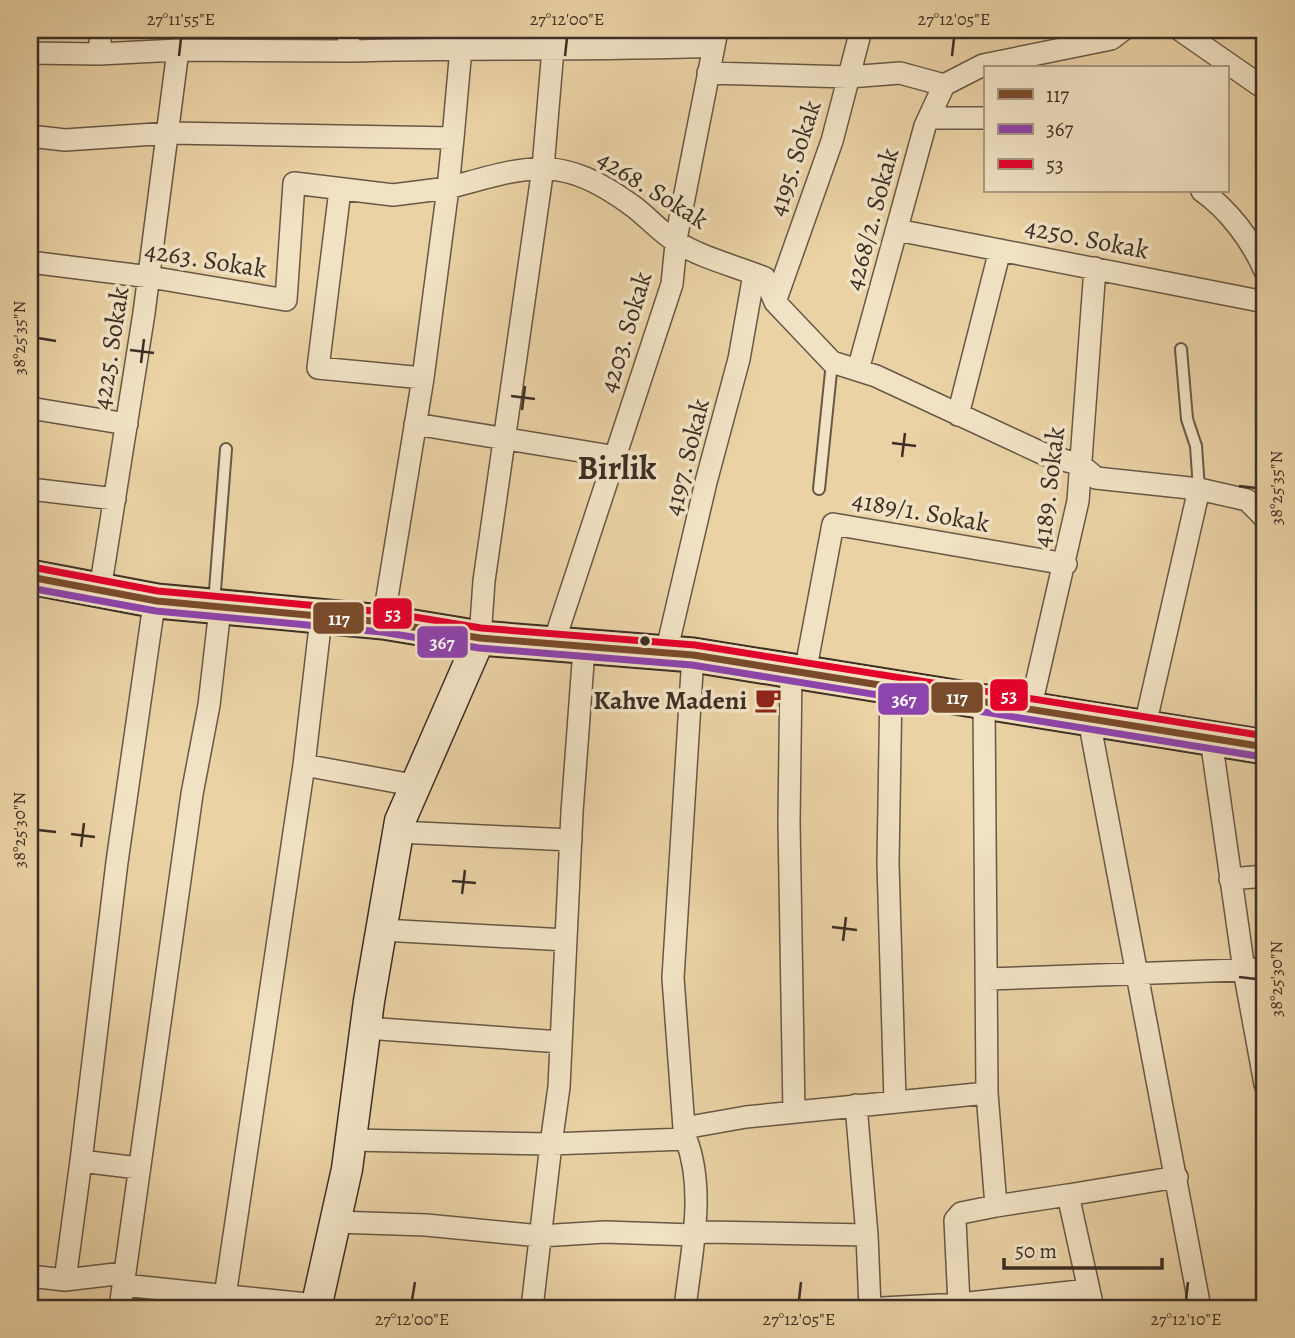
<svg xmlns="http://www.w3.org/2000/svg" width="1295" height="1338" font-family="Alegreya,serif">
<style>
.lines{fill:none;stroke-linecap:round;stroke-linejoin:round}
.lane-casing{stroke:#685845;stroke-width:14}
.street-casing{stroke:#685845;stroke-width:24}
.secondary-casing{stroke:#3d2f25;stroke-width:33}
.primary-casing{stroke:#3d2f25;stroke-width:37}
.lane{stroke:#f1e2c4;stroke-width:10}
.street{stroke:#f1e2c4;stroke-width:21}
.secondary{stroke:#f1e2c4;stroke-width:30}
.primary{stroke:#ead2a5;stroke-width:33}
.bus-1-casing{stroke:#f1e2c4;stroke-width:12}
.bus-2-casing{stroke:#f1e2c4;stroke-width:12}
.bus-3-casing{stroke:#f1e2c4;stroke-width:12}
.bus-1{stroke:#7a4b2a;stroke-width:7}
.bus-2{stroke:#8e44ad;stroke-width:7}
.bus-3{stroke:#e4002b;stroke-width:7}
.ticks{fill:none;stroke:#3d2f25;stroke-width:2.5}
.bus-dot{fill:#3d2f25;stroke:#f1e2c4;stroke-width:2.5}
.labels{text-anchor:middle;stroke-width:7;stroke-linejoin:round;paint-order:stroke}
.street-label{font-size:26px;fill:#3d2f25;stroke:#f1e2c4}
.poi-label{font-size:26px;font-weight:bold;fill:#3d2f25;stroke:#f1e2c4;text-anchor:end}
.district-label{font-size:33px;font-weight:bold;fill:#3d2f25;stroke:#f1e2c4}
.line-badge{stroke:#f1e2c4;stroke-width:2.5}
.badge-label{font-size:19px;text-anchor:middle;font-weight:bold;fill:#fff}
.neatline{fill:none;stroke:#3d2f25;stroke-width:2.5}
.ticks-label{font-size:18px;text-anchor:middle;fill:#3d2f25}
</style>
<rect width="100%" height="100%" fill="#ead2a5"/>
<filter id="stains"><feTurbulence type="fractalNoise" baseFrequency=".00286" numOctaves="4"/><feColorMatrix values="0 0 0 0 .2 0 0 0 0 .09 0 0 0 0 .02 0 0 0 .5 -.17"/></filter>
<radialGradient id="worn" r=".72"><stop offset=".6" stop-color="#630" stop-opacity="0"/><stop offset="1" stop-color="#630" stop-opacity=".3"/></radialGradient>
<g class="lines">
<g class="lane-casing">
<path id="lane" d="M 1181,349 L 1187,419 L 1196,446 L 1199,489
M 819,489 L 832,362
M 214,603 L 226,449"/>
</g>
<g class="street-casing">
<path id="street" d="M 1180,30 L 1265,89
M 178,50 L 349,51 L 348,30
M 349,51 C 470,47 592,51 714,46 L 716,36
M 30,53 L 99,54
M 708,73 L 849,77 L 900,73 L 944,85
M 944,85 L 983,65 L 1111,39 L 1123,30
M 929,118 L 985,118
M 30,136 L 65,140 L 170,133 L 453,138 L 448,188 C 527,167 558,152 630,204 C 646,215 659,231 675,241 C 701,258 736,266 765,278 L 775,302 L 832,362 L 876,376 L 1046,455 L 1081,465 L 1096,478 L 1199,489 L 1247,500 L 1265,518
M 453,138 L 461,48
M 340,190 L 318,368 L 423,378 L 383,622
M 1202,191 C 1229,210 1252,241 1265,271
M 897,230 L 1265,302
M 30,262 L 150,277 L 286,300 L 294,183 L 393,195 L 448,188 L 423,378
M 775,302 L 832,141 L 861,30
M 858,370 L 925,126 L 944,85
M 30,408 L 127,424
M 958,415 L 1000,250
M 415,424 L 617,457
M 30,489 L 115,499
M 100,590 L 144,313 L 178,50 L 99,54 L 101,30
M 480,638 L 484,581 L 543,168 L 553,49
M 553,645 L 672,284 L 677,234 L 714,46 L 701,30
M 584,649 L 572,812 L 559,1087 L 551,1144 L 686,1139 L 684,1128 L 746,1117 L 987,1093 L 984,701
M 666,653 L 706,482 L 739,359 L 754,274
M 791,671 L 789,822 L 794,1112
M 805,673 L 833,524 L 1066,564
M 891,687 L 888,863 L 895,1101
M 1030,710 L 1078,501 L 1095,268
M 1089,720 L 1200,1308
M 1144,730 L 1199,489
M 1211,739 L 1244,970 L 1265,1084
M 304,765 L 418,786
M 398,832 L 571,840
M 1230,879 L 1265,876
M 382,930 L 566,940
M 987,979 L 1265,969
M 366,1028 L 561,1042
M 987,1093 L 996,1206 L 1068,1195 L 1093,1308
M 684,1128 L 673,978 L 693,655
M 351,1140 L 551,1144 L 532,1308
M 138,1168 L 81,1161 L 117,862 L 152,618 L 157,601
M 1068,1195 L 1177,1177
M 335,1222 L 426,1225 L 540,1236 L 605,1232 L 693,1235 L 705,1232 L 867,1235 L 856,1105
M 867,1235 L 870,1308
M 30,1276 L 65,1280 L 124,1273
M 65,1280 L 81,1161
M 123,1285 L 317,1305
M 225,1296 L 304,765 L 321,618
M 120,1308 L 192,794 L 209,705 L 220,609
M 685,1308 C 691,1254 706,1190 686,1139
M 882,1308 L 959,1304 L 955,1220 L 961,1213 L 996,1206
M 959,1308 L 959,1304 L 1089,1290"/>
</g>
<g class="secondary-casing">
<path id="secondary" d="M 316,1308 L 347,1169 L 369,1001 L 400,821 L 480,638"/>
</g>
<g class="primary-casing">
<path id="primary" d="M 30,577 L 157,601 L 383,622 L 480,638 L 693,655 L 1265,747"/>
</g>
<use href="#lane" class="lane"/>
<use href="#street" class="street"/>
<use href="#secondary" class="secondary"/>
<use href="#primary" class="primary"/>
<g class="bus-1-casing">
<path id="bus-1" d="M 30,577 L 157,601 L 383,622 L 480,638 L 693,655 L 1265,747"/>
</g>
<g class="bus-2-casing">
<path id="bus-2" d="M 30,588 L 156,611 L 382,632 L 479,648 L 692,665 L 1263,757"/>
</g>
<g class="bus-3-casing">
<path id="bus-3" d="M 32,567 L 158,591 L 384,612 L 481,628 L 695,645 L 1265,736"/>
</g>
<use href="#bus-1" class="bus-1"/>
<use href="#bus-2" class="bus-2"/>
<use href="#bus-3" class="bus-3"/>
</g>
<path class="ticks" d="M 179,56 L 181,38M 565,56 L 567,38M 952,56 L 954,38M 38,338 L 56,341M 130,350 L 154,353M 141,363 L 144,339M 511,396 L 535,399M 522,410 L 525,386M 892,443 L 916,446M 902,457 L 905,433M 1239,486 L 1256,488M 38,830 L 56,832M 71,834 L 95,837M 81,847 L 84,823M 452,881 L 476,883M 462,894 L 465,870M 832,927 L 857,930M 843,941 L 846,917M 1239,977 L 1256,979M 412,1300 L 415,1282M 799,1300 L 801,1282M 1186,1300 L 1188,1282"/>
<defs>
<g id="cafe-bare" transform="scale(2.1)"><path d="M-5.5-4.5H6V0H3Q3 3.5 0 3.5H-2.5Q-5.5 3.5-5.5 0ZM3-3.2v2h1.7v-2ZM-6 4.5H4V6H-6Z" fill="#8f2418" stroke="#f1e2c4" stroke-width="2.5" paint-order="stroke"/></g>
</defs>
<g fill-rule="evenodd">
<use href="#cafe-bare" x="768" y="700"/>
</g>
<circle class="bus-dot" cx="645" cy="641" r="6"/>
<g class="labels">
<g class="street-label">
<text transform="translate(794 158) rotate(-72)" y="9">4195. Sokak</text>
<text transform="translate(653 189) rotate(32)" y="9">4268. Sokak</text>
<text transform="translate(871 219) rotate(-75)" y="9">4268/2. Sokak</text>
<text transform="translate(1087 238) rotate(11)" y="9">4250. Sokak</text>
<text transform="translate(206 259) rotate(9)" y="9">4263. Sokak</text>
<text transform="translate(625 332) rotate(-73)" y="9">4203. Sokak</text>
<text transform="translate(110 348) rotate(-81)" y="9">4225. Sokak</text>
<text transform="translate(686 457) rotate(-76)" y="9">4197. Sokak</text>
<text transform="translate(1048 487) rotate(-83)" y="9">4189. Sokak</text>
<text transform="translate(921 511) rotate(10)" y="9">4189/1. Sokak</text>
</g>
<g class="poi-label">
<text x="747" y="709">Kahve Madeni</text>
</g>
<g class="district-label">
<text x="617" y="479">Birlik</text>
</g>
</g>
<g class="line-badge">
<rect x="372" y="597" width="41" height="33" rx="7" fill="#e4002b"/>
<rect x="312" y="601" width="53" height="34" rx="7" fill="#7a4b2a"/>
<rect x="416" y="625" width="53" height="34" rx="7" fill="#8e44ad"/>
<rect x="989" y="678" width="40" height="34" rx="7" fill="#e4002b"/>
<rect x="930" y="681" width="54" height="33" rx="7" fill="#7a4b2a"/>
<rect x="877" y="682" width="53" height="34" rx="7" fill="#8e44ad"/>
</g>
<g class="badge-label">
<text x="393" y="620">53</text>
<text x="339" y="625">117</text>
<text x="442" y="649">367</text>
<text x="1009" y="702">53</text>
<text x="957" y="704">117</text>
<text x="904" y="706">367</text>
</g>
<rect width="1295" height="1338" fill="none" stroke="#ead2a5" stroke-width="77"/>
<rect x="984" y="66" width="245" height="126" fill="#f1e2c4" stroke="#a99a84" stroke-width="2"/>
<rect x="998" y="89" width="35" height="10" fill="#7a4b2a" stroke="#a99a84" stroke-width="2"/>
<text x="1046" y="102" font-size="21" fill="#3d2f25">117</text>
<rect x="998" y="124" width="35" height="10" fill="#8e44ad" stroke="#a99a84" stroke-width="2"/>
<text x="1046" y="136" font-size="21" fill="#3d2f25">367</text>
<rect x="998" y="159" width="35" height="10" fill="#e4002b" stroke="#a99a84" stroke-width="2"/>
<text x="1046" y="172" font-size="21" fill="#3d2f25">53</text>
<path d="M1004 1258v10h158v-10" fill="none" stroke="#3d2f25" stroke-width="3.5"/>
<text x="1015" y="1258" font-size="21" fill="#3d2f25" stroke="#f1e2c4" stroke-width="5" paint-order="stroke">50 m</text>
<rect x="38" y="38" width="1218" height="1262" class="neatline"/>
<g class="ticks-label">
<text x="181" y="25">27°11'55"E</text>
<text x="567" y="25">27°12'00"E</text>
<text x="954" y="25">27°12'05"E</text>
<text transform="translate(19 338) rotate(-90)" y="6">38°25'35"N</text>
<text transform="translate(1276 488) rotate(-90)" y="6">38°25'35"N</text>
<text transform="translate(19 830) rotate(-90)" y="6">38°25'30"N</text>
<text transform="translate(1276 979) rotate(-90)" y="6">38°25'30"N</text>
<text x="412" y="1325">27°12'00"E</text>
<text x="799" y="1325">27°12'05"E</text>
<text x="1186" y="1325">27°12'10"E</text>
</g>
<rect width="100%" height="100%" filter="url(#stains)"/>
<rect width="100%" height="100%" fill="url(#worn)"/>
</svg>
